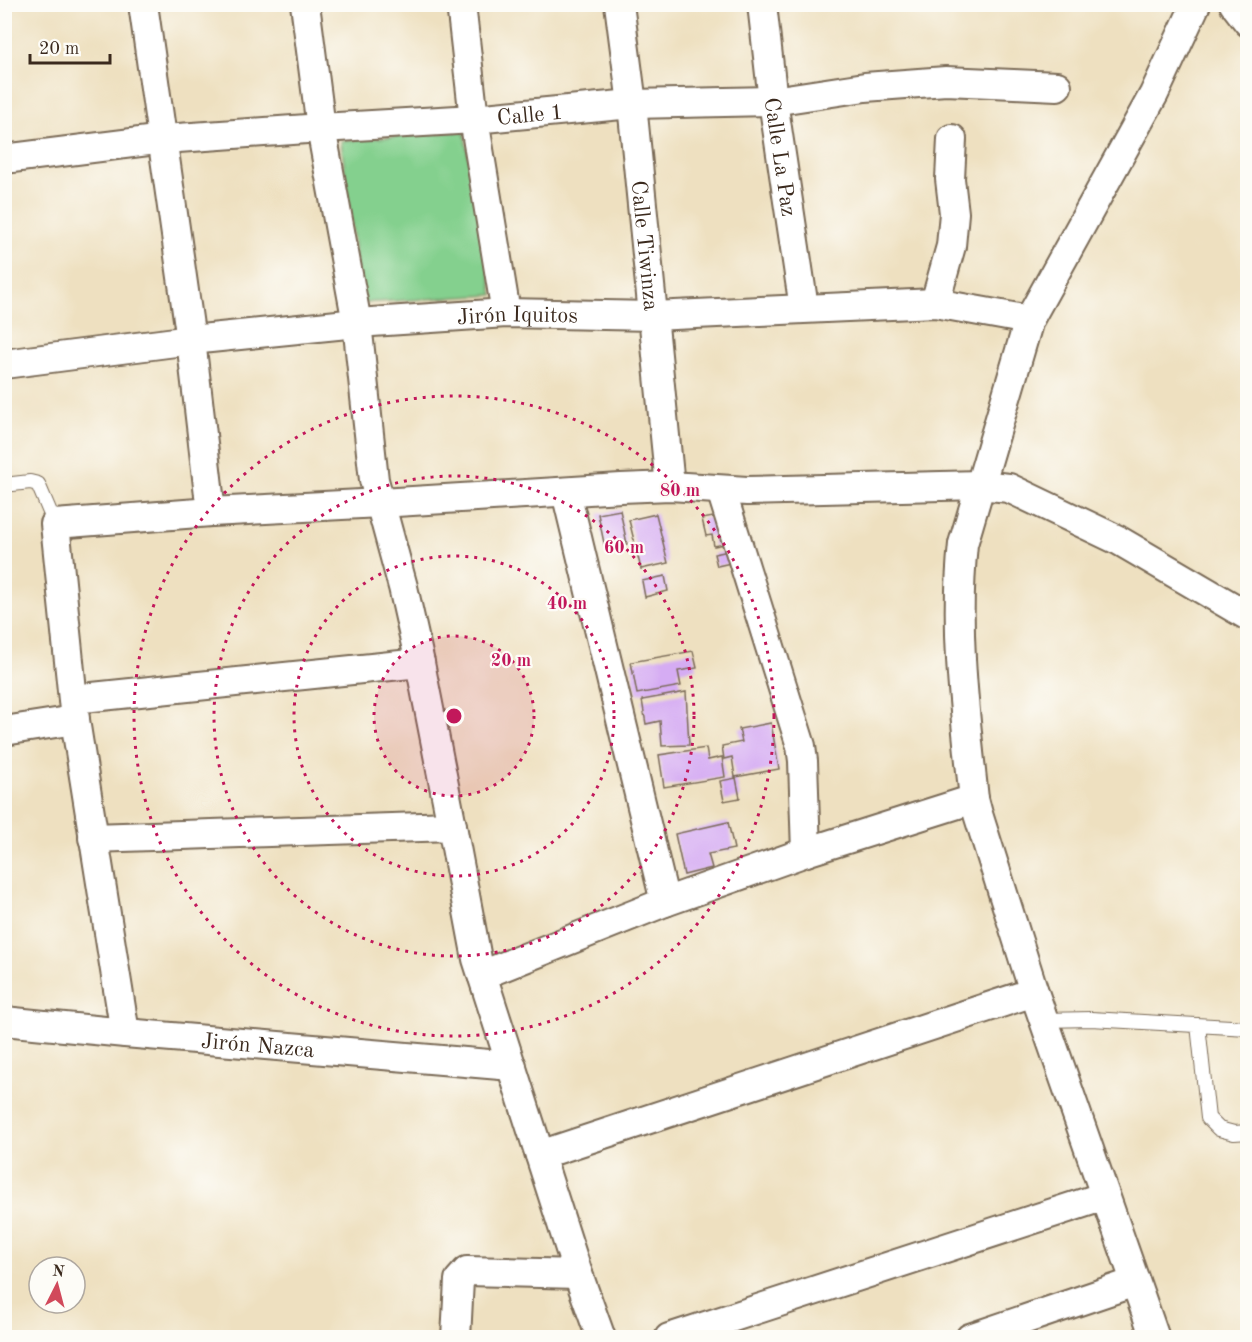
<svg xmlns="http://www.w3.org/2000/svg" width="1252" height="1342" font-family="'Old Standard TT',serif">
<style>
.green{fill:#84d08e;stroke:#607d56;stroke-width:1.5}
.building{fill:#d5acf3}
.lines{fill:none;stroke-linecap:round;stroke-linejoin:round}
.lane-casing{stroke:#7a6a57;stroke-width:16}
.street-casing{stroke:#7a6a57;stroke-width:32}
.lane{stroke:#fff;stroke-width:14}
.street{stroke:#fff;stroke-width:28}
.ring{fill:none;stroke:#c2185b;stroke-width:3;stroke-dasharray:3 6}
.labels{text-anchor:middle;stroke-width:4.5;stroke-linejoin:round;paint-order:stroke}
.street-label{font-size:22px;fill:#3b2a1e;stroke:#fdfcf7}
.centre{fill:#c2185b;stroke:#fdfcf7;stroke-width:3}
.ring-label{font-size:18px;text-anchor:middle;font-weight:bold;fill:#c2185b;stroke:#fdfcf7;stroke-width:4.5;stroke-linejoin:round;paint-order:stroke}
</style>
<rect width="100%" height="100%" fill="#fdfcf7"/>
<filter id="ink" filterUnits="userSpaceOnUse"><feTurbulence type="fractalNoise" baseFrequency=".0167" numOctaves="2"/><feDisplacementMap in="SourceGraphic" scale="12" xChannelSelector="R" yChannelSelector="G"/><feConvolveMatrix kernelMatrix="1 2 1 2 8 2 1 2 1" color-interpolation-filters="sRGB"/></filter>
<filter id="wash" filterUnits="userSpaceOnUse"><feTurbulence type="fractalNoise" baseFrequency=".008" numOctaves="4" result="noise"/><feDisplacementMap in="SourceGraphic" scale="24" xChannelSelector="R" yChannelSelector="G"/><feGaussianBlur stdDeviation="1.35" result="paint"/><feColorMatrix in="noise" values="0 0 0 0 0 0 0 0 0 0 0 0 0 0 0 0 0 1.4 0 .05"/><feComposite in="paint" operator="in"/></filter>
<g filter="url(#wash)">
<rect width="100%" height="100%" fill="#eee0c0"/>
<path class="green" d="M 464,131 L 493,295 L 361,303 L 341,141 Z"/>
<g id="blocks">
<path class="building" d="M 620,510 L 627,544 L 605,548 L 598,514 Z
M 656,514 L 668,563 L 641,569 L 629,520 Z
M 724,515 L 730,543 L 714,546 L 712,535 L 706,536 L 702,519 Z
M 729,551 L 731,563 L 717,566 L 714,554 Z
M 665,576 L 668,591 L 645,597 L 642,581 Z
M 693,651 L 697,668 L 678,671 L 681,686 L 637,694 L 631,662 Z
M 686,692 L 689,745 L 662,746 L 660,721 L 646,724 L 642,700 Z
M 771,723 L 779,769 L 735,777 L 732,757 L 724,759 L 722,746 L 742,742 L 739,729 Z
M 706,748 L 708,760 L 722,757 L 725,777 L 664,787 L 659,755 Z
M 736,778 L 740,798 L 724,801 L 720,781 Z
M 728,822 L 734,849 L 708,854 L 712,868 L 684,875 L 675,834 Z"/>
</g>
</g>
<g filter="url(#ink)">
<use href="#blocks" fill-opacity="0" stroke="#7a6a57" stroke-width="1.5"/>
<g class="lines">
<g class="lane-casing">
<path id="lane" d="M 4,485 L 30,482 L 38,484 L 55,524
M 1044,1020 L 1091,1019 L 1248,1028
M 1198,1025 L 1208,1118 L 1219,1129 L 1234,1133 L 1248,1132"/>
</g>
<g class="street-casing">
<g id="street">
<path d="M 143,4 L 191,340 L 211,512"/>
<path d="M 305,4 L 321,128 L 357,323 L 374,480 L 403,587 L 420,663 L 452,826 L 477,959 L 578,1274 L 601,1338"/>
<path d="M 461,4 L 474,119 L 506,313"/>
<path id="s1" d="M 619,4 L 632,104 L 670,486"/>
<path id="s2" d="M 762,4 L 773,101 L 804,308"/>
<path d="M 1234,4 L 1248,22"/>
<path id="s3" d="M 4,159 L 164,139 L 321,128 L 474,119 L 632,104 L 773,101 L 865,87 L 946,81 L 1057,86"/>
<path d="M 935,303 L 951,246 L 954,213 L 950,179 L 952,139"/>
<path id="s4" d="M 4,364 L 191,340 L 357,323 L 506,313 L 653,316 L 935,303 L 1029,320"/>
<path d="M 721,490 L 801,746 L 803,761 L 806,852"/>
<path d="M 566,492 L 665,902"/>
<path d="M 73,699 L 420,663"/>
<path d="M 4,731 L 75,720"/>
<path d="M 93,838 L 452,826"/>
<path d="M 482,975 L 665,902 L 806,852 L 974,799"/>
<path id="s5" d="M 4,1021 L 125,1033 L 512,1066"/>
<path d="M 125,1033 L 75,720 L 55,524 L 211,512 L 380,503 L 621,488 L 670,486 L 747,491 L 980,485 L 1009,488 L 1118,540 L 1248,616"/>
<path d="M 540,1155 L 1034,992"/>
<path d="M 456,1338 L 459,1280 L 467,1271 L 578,1274"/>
<path d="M 669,1338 L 1105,1196"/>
<path d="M 970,1338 L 1135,1282"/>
<path d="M 1155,1338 L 1034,992 L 978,814 L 974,799 C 965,714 954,629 963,544 L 1029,320 L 1154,94 L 1196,4"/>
</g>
</g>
<use href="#lane" class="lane"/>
<use href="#street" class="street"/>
</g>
</g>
<circle cx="454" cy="716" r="80" fill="#c2185b" fill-opacity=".12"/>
<g class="ring">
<circle cx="454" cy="716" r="80"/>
<circle cx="454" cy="716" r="160"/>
<circle cx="454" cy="716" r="240"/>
<circle cx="454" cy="716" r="320"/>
</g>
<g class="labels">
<g class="street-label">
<text dy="8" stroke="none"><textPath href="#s3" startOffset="528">Calle 1</textPath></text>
<text dy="8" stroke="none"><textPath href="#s2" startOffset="154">Calle La Paz</textPath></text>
<text dy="8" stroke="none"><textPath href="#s1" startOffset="243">Calle Tiwinza</textPath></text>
<text dy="8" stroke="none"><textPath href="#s4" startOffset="516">Jirón Iquitos</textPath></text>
<text dy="8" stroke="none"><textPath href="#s5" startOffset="255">Jirón Nazca</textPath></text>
</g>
</g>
<circle cx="454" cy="716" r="9" class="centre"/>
<g class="ring-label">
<text x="680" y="496">80 m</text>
<text x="624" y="553">60 m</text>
<text x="567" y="609">40 m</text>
<text x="511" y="666">20 m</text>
</g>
<rect width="1252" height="1342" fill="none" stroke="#fdfcf7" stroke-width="24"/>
<g transform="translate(57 1285) rotate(6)"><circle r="28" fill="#fdfcf7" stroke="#afa8a0" stroke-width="1.5"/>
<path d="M0-4.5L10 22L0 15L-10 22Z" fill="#d1495b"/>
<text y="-9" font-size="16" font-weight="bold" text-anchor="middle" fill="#3b2a1e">N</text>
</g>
<path d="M30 54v9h80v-9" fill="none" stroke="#3b2a1e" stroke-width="3"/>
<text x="39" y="54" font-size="18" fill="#3b2a1e" stroke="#fdfcf7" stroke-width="4.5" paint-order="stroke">20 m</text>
</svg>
